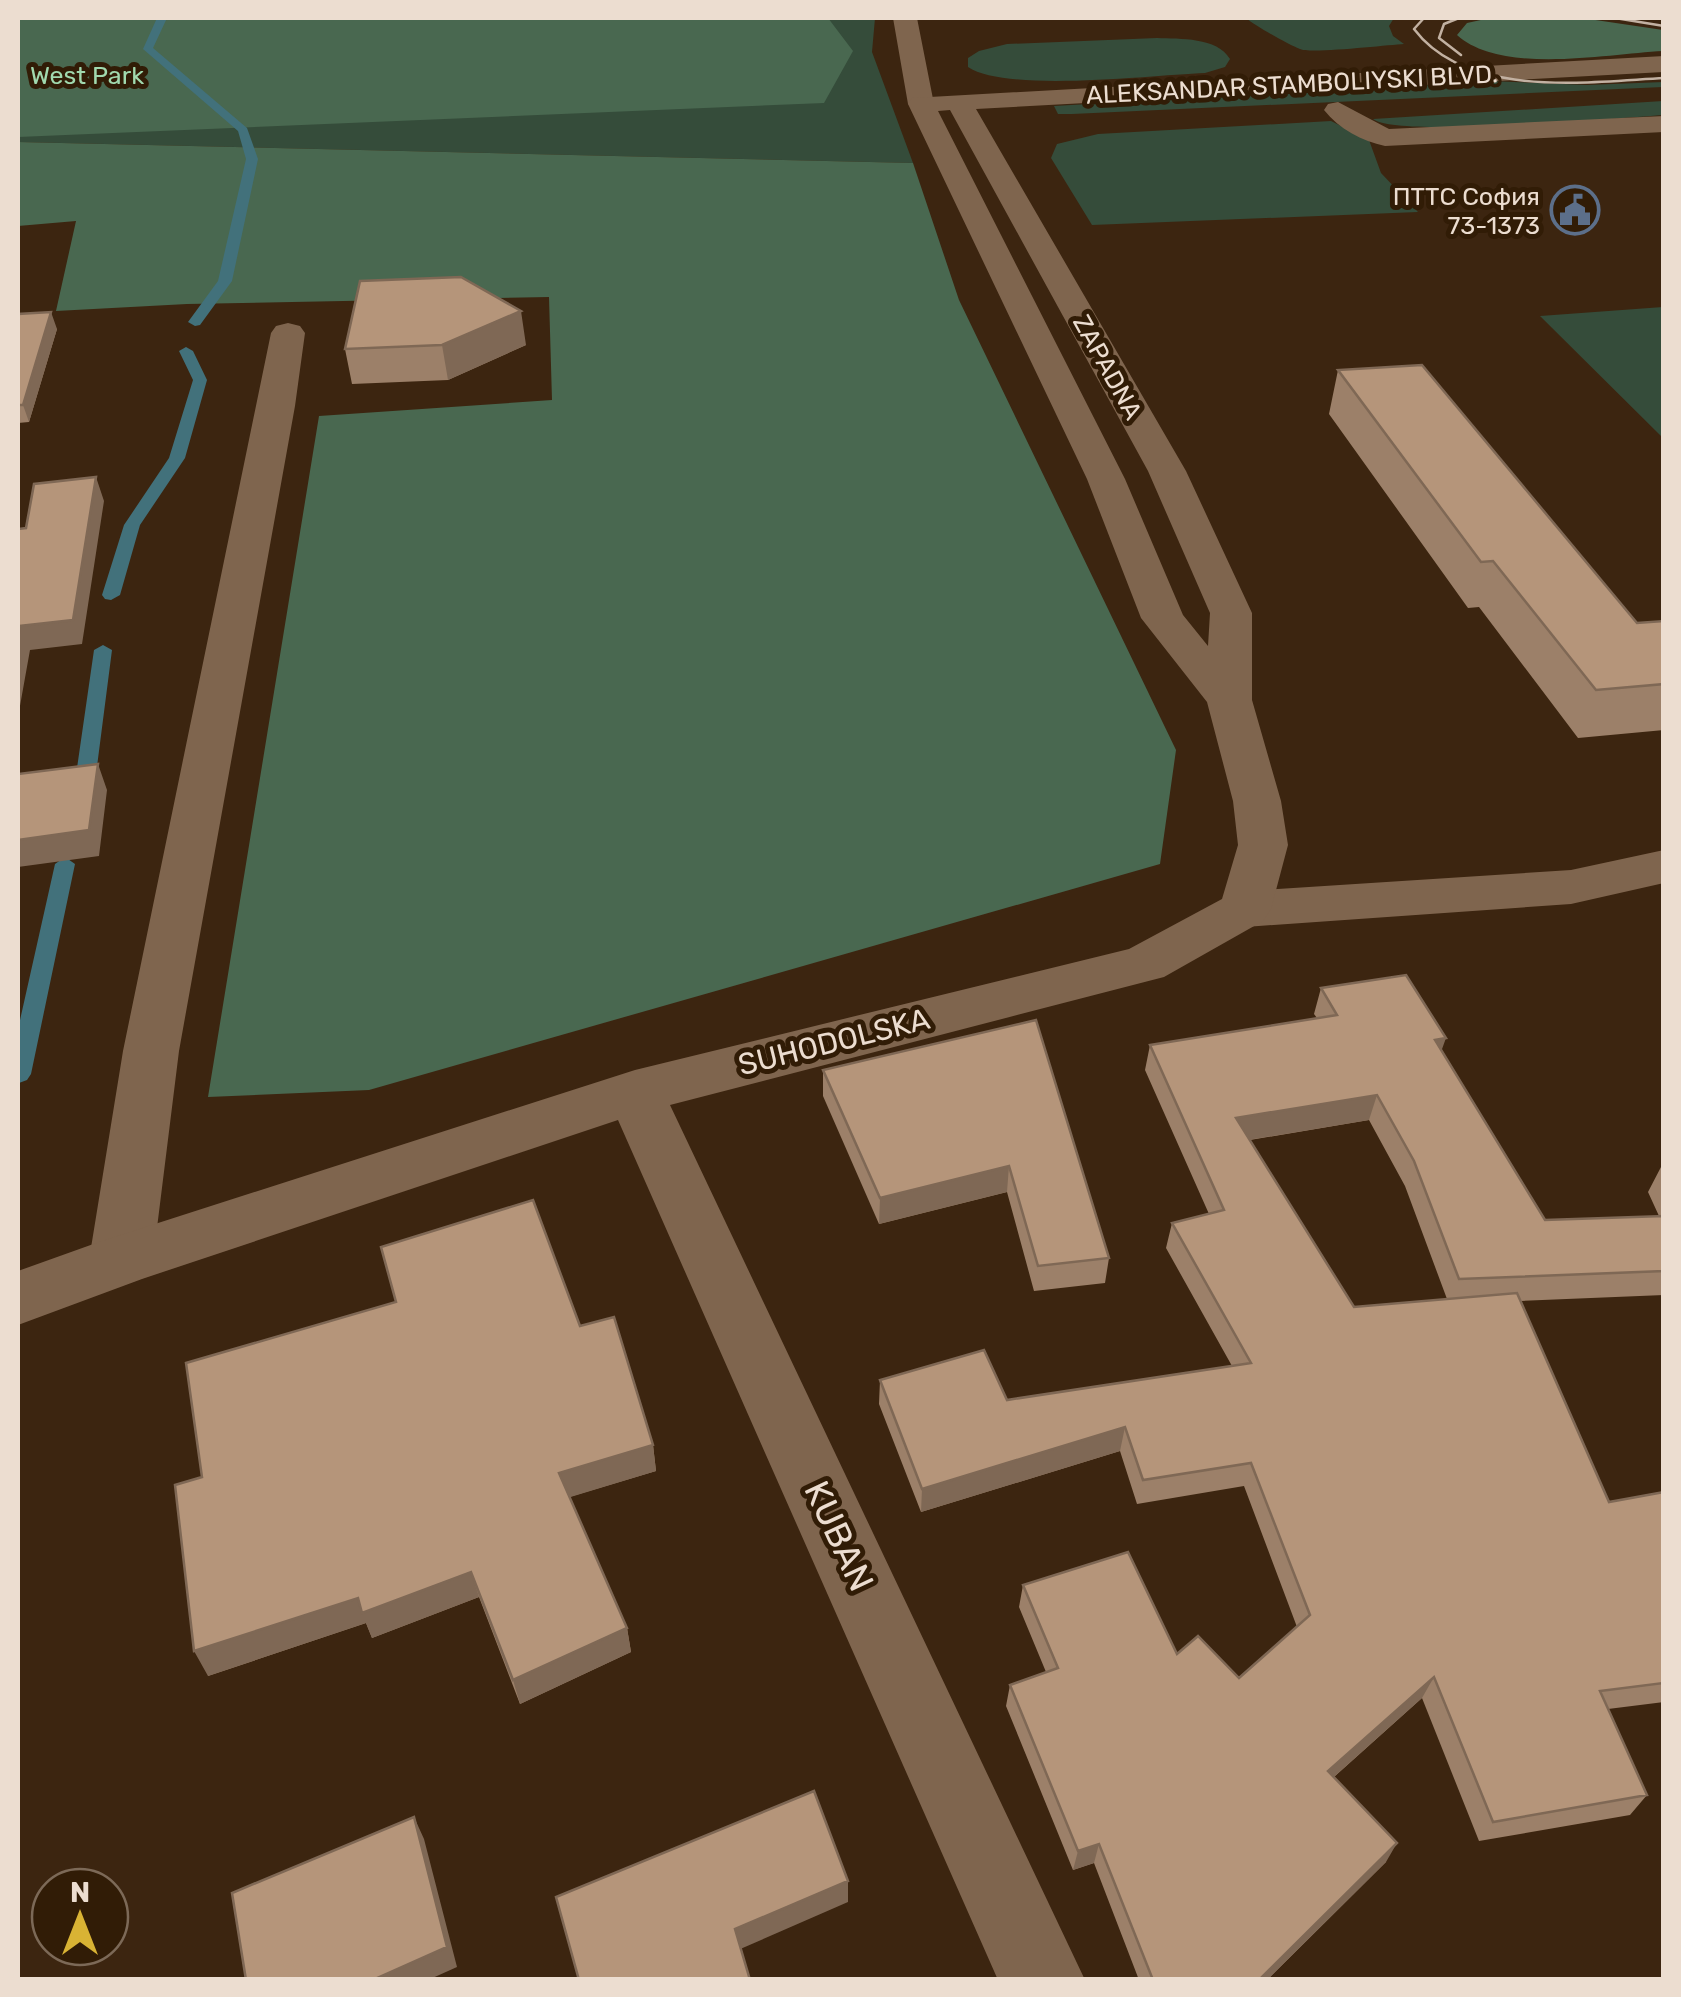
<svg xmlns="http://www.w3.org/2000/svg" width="1681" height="1997" font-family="Rubik,sans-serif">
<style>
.green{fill:#354c3a}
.forest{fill:#496850}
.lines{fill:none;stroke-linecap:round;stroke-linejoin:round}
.stream{fill:#42717b;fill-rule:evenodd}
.minor{fill:#7f654e;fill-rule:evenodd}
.tertiary{fill:#7f654e;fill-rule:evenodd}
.tram{stroke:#c2b1a2;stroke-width:2.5}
.wall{fill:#9c8069;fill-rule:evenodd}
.shaded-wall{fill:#7f6855}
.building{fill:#b5957a;stroke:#7f6855;stroke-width:2.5}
.labels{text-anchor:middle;stroke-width:10;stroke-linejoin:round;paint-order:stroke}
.far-park-label{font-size:25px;fill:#a1d9ae;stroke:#311c06}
.far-street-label{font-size:25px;fill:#ecddd0;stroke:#311c06}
.far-poi-label{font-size:25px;fill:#ecddd0;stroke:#311c06;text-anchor:end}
.street-label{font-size:30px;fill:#ecddd0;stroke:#311c06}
.near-street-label{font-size:35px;fill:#ecddd0;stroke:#311c06}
</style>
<rect width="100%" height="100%" fill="#3c2510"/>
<path class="green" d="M 18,18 L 875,18 L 872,52 L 913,163 L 18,142 Z
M 1246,18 L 1394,18 L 1389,26 L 1393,36 L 1404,44 C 1387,45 1310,54 1300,49 C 1289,45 1254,25 1246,18 Z
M 1157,38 C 1180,39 1217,37 1230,59 L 1225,67 L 1205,73 C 1152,75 1007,93 968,67 L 968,58 L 979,51 L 1007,44 Z
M 1489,81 L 1587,85 L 1664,82 L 1663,87 L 1072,114 L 1058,114 L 1054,106 Z
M 1663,101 L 1663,115 C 1619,118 1396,138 1373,119 Z
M 1331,121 L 1369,140 L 1381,173 L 1418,212 L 1092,225 L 1051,158 L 1057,144 L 1098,134 Z
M 1663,307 L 1664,307 L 1663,438 L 1540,316 Z"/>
<path class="forest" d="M 18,18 L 828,18 L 853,51 L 824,103 L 18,137 Z
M 1490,18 L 1582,18 L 1663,30 L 1663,51 C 1606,54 1501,75 1457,35 L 1467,23 Z
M 18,142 L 913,163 L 959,300 L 1176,750 L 1160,864 L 369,1090 L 208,1097 L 319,416 L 552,400 L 549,297 L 187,304 L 56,311 L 76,221 L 18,226 Z"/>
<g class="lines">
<path class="stream" d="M 157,18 L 167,18 L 153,48 L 247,128 L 258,159 L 232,281 L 200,325 L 195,326 L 188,322 L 218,281 L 246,159 L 238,131 L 143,49 Z
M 186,347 L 193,351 L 207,380 L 185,458 L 140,525 L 120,595 L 111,600 L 105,599 L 102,595 L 124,525 L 169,458 L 193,380 L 179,351 Z
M 103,645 L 112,650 L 95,782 L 85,788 L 75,782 L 94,650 Z
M 65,857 L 75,864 L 31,1074 L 27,1080 L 19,1083 L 18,1029 L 55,864 Z"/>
<path class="minor" d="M 893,18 L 917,18 L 934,104 L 930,110 L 921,112 L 908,104 Z
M 1338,102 L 1389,129 L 1664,116 L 1664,132 L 1385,146 C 1362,141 1339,129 1324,110 L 1328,104 Z
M 288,323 L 300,326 L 305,333 L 295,406 L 179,1051 L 153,1260 L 143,1278 L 121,1286 L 99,1278 L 89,1260 L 123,1051 L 271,333 L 276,326 Z
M 1664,850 L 1664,883 L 1571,904 L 1245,927 L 1227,921 L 1219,909 L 1227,897 L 1245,891 L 1571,870 Z"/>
<path class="tertiary" d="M 1664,56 L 1664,72 L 976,109 L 1186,471 L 1252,613 L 1252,700 L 1281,801 L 1288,845 L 1271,909 L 1263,921 L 1164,977 L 670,1105 L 1085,1980 L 998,1980 L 618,1120 L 142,1279 L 18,1325 L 18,1271 L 99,1242 L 635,1070 L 1129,949 L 1222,899 L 1238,845 L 1233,801 L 1207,702 L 1141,618 L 1087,479 L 908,104 L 912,98 ZM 950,110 L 1148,471 L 1210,613 L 1208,646 L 1183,615 L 1125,479 L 938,111 Z"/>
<path class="tram" d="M 1424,18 L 1414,29 C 1467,99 1586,82 1664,78
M 1459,18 L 1444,24 L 1439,38 L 1461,55
M 1615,18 L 1664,26"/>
</g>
<path class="wall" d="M 360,281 L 526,345 L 448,380 L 352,384 L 345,349 Z
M 18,310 L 19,314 L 57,329 L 29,422 L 18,423 Z
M 1338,370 L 1637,623 L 1664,621 L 1664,730 L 1578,738 L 1479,607 L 1468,608 L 1329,414 Z
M 1321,988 L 1442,1051 L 1545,1220 L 1659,1216 L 1648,1192 L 1661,1167 L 1664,1167 L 1664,1295 L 1521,1301 L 1609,1502 L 1664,1492 L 1664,1702 L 1608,1709 L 1647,1795 L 1630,1815 L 1479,1841 L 1422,1698 L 1334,1777 L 1386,1862 L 1267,1980 L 1139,1980 L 1094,1863 L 1073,1870 L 1006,1706 L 1010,1685 L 1046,1672 L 1019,1607 L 1023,1585 L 1177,1654 L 1239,1678 L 1297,1627 L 1244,1486 L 1137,1504 L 1120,1451 L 921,1512 L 879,1404 L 880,1380 L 1007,1400 L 1232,1366 L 1166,1248 L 1172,1223 L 1209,1214 L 1145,1070 L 1150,1045 L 1317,1018 L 1314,1014 ZM 1369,1120 L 1405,1186 L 1447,1299 L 1354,1307 L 1250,1140 Z
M 1036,1020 L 1109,1258 L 1105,1283 L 1034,1291 L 1007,1192 L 879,1224 L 823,1096 L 823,1070 Z
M 653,1445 L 656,1471 L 569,1497 L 627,1628 L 631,1652 L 520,1704 L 479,1597 L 372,1638 L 366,1623 L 208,1676 L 202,1477 Z"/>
<path class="shaded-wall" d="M 521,311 L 526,345 L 448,380 L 442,345 Z
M 51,312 L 57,329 L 29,422 L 23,405 Z
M 96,477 L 104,501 L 82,644 L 30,650 L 18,717 L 18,639 L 20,626 Z
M 98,764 L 107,790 L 99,856 L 18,867 L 18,840 Z
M 1446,1038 L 1437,1063 L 1435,1040 Z
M 1377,1095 L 1369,1120 L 1230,1143 L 1236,1118 Z
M 1009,1166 L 1007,1192 L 879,1224 L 880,1198 Z
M 1125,1427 L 1120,1451 L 921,1512 L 922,1489 Z
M 653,1445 L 656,1471 L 564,1499 L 559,1473 Z
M 471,1572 L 479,1597 L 372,1638 L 366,1623 L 208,1676 L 194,1651 L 358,1598 Z
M 627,1628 L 631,1652 L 520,1704 L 513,1680 Z
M 1434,1677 L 1422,1698 L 1318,1791 L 1328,1771 Z
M 414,1817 L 424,1839 L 457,1967 L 428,1980 L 373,1980 Z
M 1397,1843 L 1386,1862 L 1267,1980 L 1259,1980 Z
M 1099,1844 L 1094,1863 L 1073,1870 L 1078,1851 Z
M 848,1881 L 848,1902 L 738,1950 L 735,1929 Z"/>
<path class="building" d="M 461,277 L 521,311 L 442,345 L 345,349 L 360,281 Z
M 51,312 L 23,405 L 18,405 L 18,314 Z
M 1422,365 L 1637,623 L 1664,621 L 1664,684 L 1596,690 L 1493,561 L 1481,562 L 1338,370 Z
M 96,477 L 73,620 L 20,626 L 18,639 L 18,529 L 26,528 L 34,484 Z
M 98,764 L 89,830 L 18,840 L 18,774 Z
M 1406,975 L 1446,1038 L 1435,1040 L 1545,1220 L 1664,1216 L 1664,1271 L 1459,1279 L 1414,1161 L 1377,1095 L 1236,1118 L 1354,1307 L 1517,1293 L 1609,1502 L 1664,1492 L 1664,1683 L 1600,1691 L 1647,1795 L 1493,1822 L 1434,1677 L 1328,1771 L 1397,1843 L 1259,1980 L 1153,1980 L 1099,1844 L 1078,1851 L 1010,1685 L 1058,1668 L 1023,1585 L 1128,1552 L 1177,1654 L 1198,1636 L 1239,1678 L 1310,1615 L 1251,1463 L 1143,1480 L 1125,1427 L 922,1489 L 880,1380 L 984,1350 L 1007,1400 L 1251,1363 L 1172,1223 L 1224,1210 L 1150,1045 L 1337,1015 L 1321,988 Z
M 1036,1020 L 1109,1258 L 1038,1266 L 1009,1166 L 880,1198 L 823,1070 Z
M 533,1200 L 580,1326 L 614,1317 L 653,1445 L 559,1473 L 627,1628 L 513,1680 L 471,1572 L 362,1613 L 358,1598 L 194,1651 L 175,1485 L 202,1477 L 186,1363 L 396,1302 L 381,1247 Z
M 814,1791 L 848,1881 L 735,1929 L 750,1980 L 579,1980 L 556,1897 Z
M 414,1817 L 447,1947 L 373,1980 L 246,1980 L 232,1893 Z"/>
<defs>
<g id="civic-ring" transform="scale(2.5)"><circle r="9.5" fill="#311c06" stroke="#5c6f8a" stroke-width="1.5"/><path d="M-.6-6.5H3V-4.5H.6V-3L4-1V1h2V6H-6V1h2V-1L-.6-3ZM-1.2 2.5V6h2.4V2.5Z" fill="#5c6f8a"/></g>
</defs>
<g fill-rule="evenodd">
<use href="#civic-ring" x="1575" y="210"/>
</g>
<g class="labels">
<g class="far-park-label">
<text x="87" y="84">West Park</text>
</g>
<g class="far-street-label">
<text transform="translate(1292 84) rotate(-3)" y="9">ALEKSANDAR STAMBOLIYSKI BLVD.</text>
<text transform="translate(1108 367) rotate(61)" y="9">ZAPADNA</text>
</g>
<g class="far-poi-label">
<text x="1540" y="205">ПТТС София<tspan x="1540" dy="29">73-1373</tspan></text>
</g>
<g class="street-label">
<text transform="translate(834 1042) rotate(-14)" y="10">SUHODOLSKA</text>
</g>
<g class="near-street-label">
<text transform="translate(839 1536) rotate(65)" y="12">KUBAN</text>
</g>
</g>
<rect width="1681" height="1997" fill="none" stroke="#ecddd0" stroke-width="40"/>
<g transform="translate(80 1917)"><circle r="48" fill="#311c06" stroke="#7c6957" stroke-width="2.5"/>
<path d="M0-8L18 38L0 25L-18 38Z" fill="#d9b334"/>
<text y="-15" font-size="28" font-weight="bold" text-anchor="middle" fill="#ecddd0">N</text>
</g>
</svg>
